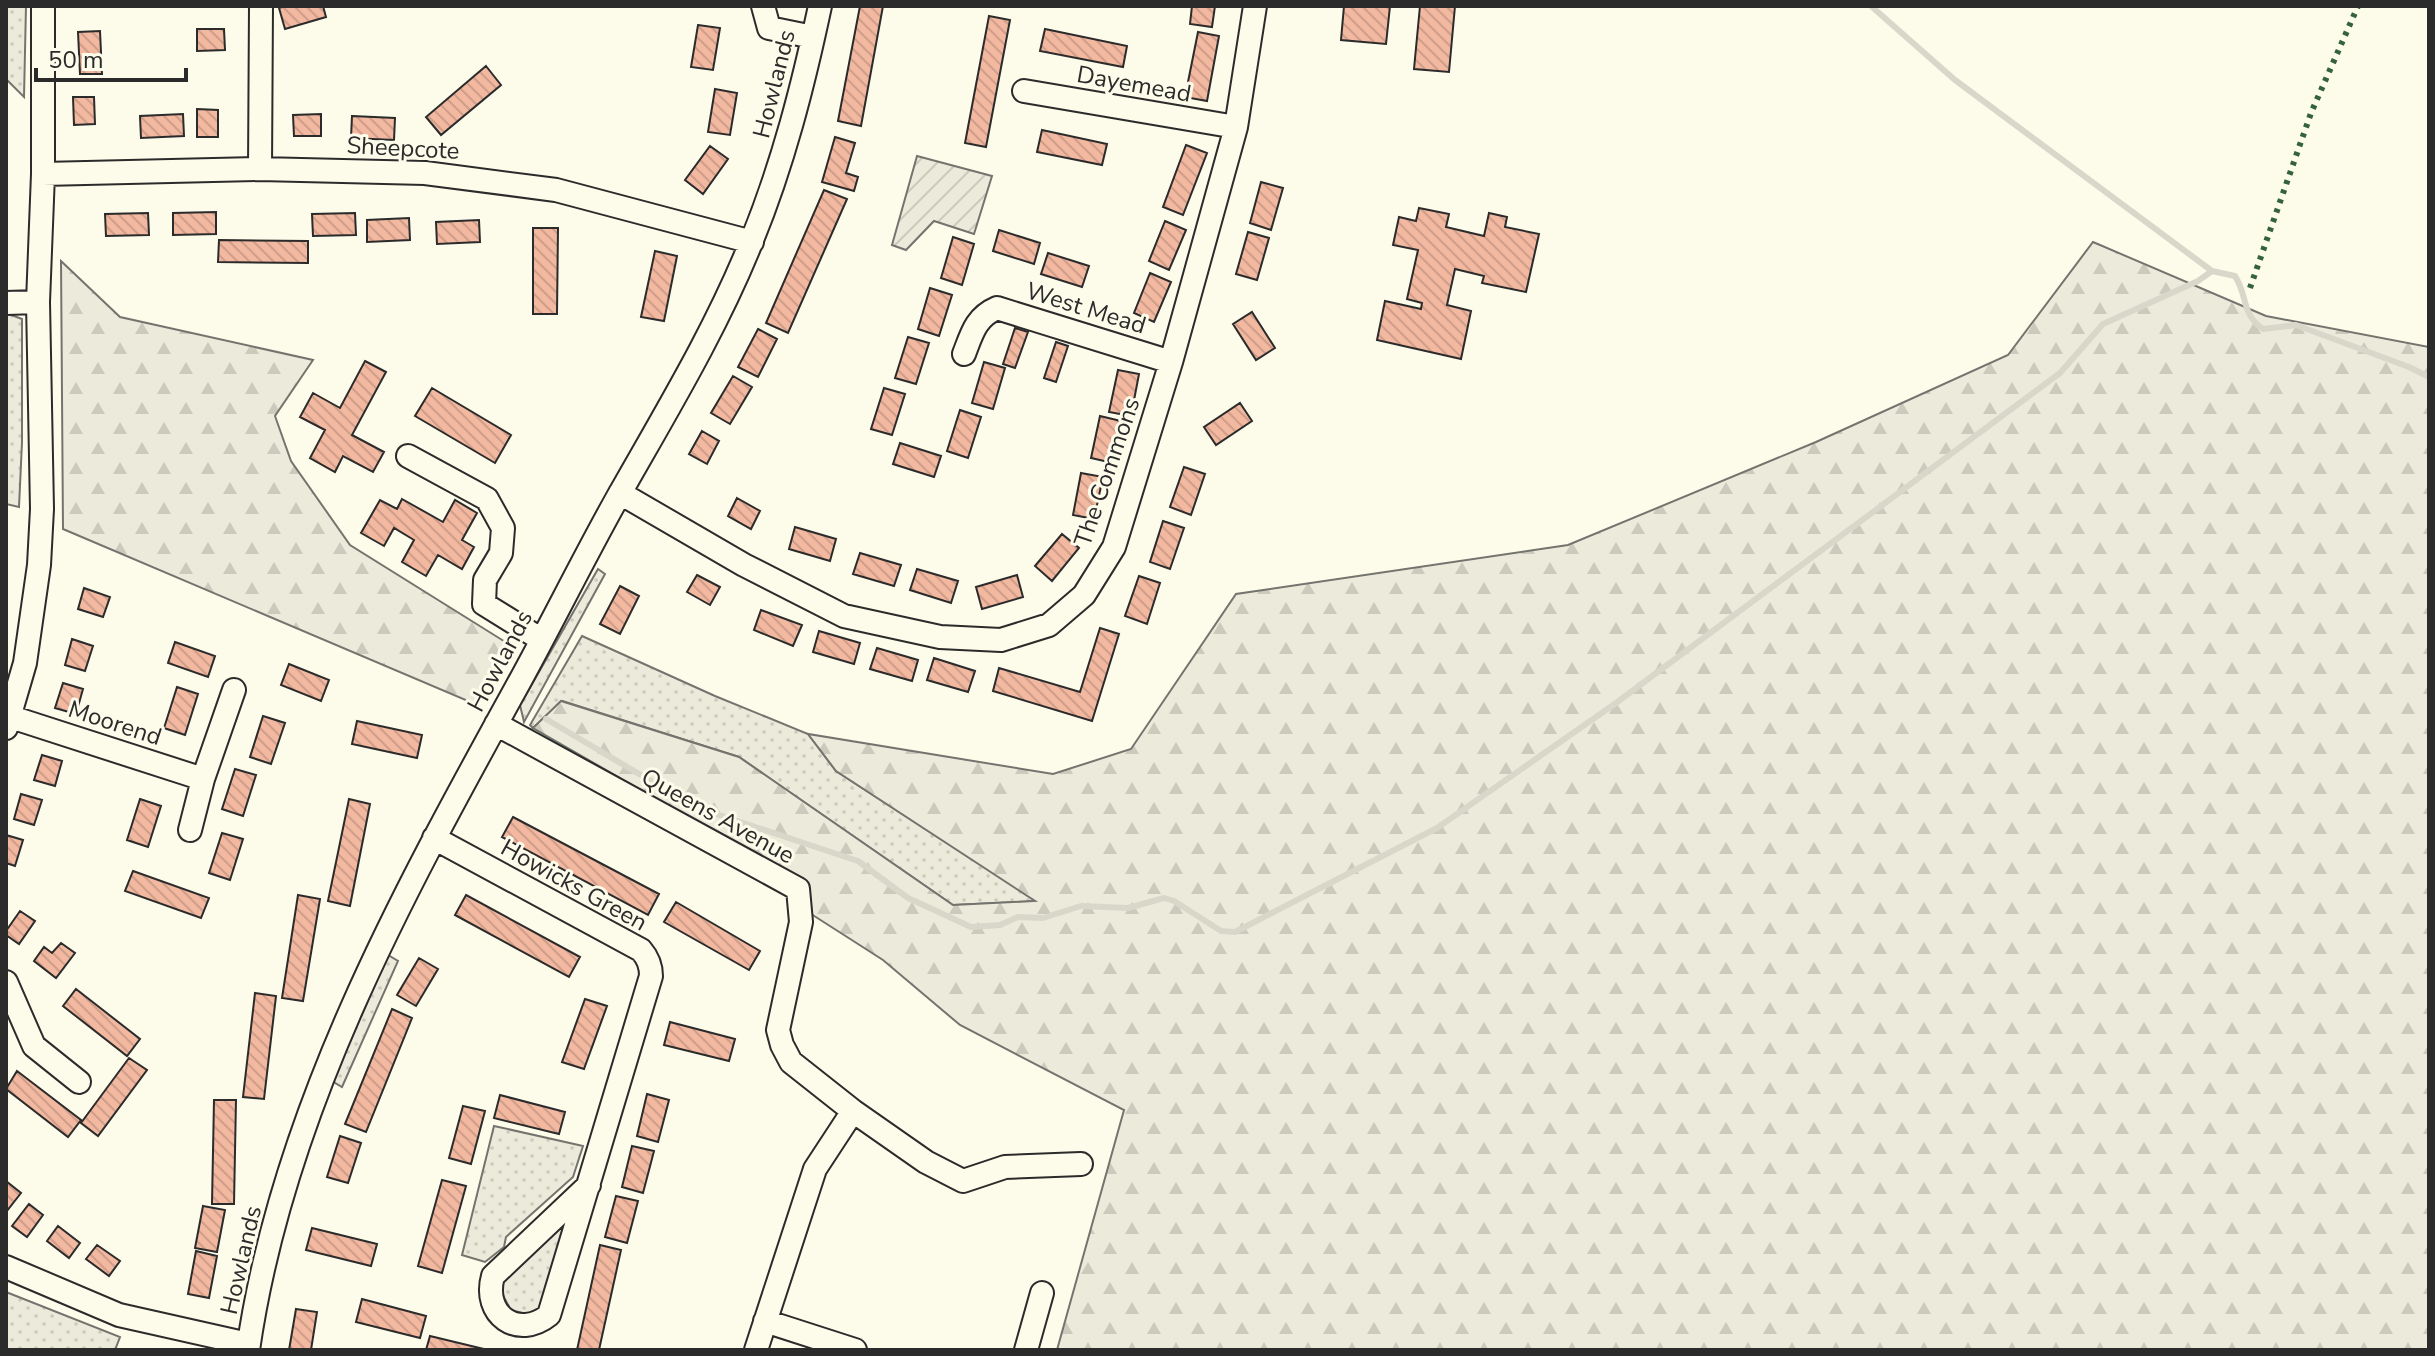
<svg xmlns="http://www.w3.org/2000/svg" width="2435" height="1356" font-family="'Nunito Sans',sans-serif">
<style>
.grass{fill:url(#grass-dots);stroke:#74746e;stroke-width:2}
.forest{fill:url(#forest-firs);stroke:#74746e;stroke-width:2}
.garden{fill:url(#garden-furrows);stroke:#74746e;stroke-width:2}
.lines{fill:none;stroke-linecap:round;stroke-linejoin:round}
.stream{stroke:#d8d7c9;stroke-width:6}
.building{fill:url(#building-back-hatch);stroke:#2b2b2b;stroke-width:2}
.minor-casing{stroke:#2b2b2b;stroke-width:26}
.minor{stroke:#fdfbea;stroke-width:22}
.hedge{stroke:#34623c;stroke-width:6;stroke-dasharray:4 6;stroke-linecap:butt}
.labels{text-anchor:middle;stroke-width:6;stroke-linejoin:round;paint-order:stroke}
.street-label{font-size:24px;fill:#2b2b2b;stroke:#fdfbea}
</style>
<defs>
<pattern id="grass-dots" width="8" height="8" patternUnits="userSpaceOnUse" patternTransform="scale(2)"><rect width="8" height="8" fill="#ecebdb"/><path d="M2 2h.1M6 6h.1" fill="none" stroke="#cbcabc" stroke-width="1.8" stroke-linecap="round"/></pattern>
<pattern id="forest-firs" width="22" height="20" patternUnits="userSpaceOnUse" patternTransform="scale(2)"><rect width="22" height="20" fill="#ecebdb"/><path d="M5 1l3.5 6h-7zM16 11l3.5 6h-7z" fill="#cbcabc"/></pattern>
<pattern id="garden-furrows" width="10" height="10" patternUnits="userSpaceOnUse" patternTransform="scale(2)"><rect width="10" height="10" fill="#ecebdb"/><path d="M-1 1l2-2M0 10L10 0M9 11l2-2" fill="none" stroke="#cbcabc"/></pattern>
<pattern id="building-back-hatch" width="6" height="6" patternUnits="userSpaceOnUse" patternTransform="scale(2)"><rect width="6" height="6" fill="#f2b8a0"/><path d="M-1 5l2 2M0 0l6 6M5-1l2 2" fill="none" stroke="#d09e8a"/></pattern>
</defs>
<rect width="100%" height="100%" fill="#fdfbea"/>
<path class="grass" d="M 6,6 L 26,6 L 24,97 L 6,79 Z
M 6,313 L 22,319 L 22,442 L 19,507 L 6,504 Z
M 598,569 L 605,574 L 524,722 L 520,705 Z
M 582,636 L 715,696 L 808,734 L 836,771 L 1037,901 L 953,905 L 739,757 L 562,701 L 533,728 L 530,725 Z
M 388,955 L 398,961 L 342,1087 L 332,1081 Z
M 494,1126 L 583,1146 L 573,1177 L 506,1237 L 504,1247 L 485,1262 L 462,1255 Z
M 569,1218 L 542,1308 L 530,1315 L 511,1310 L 501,1292 L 502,1282 Z
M 6,1292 L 120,1337 L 115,1350 L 6,1350 Z"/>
<path class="forest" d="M 2093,242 L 2266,316 L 2429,347 L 2429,1350 L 1057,1350 L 1124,1110 L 960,1025 L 883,960 L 808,912 L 804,884 L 533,728 L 561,701 L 739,757 L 953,905 L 1035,901 L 836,771 L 808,734 L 1053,774 L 1131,749 L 1236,594 L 1568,545 L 1816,442 L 2008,355 Z
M 61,261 L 120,317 L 313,360 L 275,416 L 291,461 L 350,545 L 507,643 L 475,704 L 63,529 Z"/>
<path class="garden" d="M 917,156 L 992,176 L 974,234 L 934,221 L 906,250 L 892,245 Z"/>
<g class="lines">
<path class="stream" d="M 1871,6 L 1955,80 L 2212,271 L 2235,276 C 2248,296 2241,314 2263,329 L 2296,325 L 2409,367 L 2429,377
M 546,719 L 695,807 L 858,861 L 908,898 L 971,927 L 1000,925 L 1018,917 L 1043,918 L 1081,906 L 1128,908 L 1164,898 L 1174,901 L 1221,931 L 1235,932 L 1437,828 L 1616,703 L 2060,373 L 2103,324 L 2198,281 L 2212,271"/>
</g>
<path class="building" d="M 285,6 L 323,6 L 326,17 L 285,29 L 279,8 Z
M 860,6 L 883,6 L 861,126 L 838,121 Z
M 1192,6 L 1215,6 L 1212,27 L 1190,24 Z
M 1344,6 L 1390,6 L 1386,44 L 1341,40 Z
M 1420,6 L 1455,6 L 1449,72 L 1414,69 Z
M 989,16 L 1010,20 L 986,147 L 965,143 Z
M 698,25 L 720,28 L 713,70 L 691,67 Z
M 197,29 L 224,29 L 225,50 L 197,51 Z
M 1045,29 L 1127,46 L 1123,67 L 1040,51 Z
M 100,31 L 102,74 L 80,74 L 78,32 Z
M 1198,32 L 1219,36 L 1207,101 L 1185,97 Z
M 486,66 L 501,85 L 441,135 L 426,117 Z
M 715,89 L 737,93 L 730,135 L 708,132 Z
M 73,97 L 94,97 L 95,124 L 74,125 Z
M 197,109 L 218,110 L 218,137 L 197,137 Z
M 183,114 L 184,136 L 141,138 L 140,116 Z
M 321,114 L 321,136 L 294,136 L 293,115 Z
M 352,116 L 395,118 L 394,140 L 351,138 Z
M 1042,130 L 1107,144 L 1102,165 L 1037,152 Z
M 835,137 L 855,143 L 846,173 L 858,177 L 854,191 L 822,182 Z
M 1186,145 L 1207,153 L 1183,215 L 1163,207 Z
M 710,146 L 728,159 L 703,194 L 685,180 Z
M 1261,182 L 1283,188 L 1271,230 L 1250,223 Z
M 824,190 L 847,199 L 788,333 L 766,323 Z
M 1419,208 L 1449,214 L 1446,227 L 1484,236 L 1489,213 L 1507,217 L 1505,227 L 1539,234 L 1526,292 L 1482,283 L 1484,276 L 1455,269 L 1447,305 L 1471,311 L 1461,359 L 1377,340 L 1385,301 L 1421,309 L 1422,303 L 1407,299 L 1418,250 L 1393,245 L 1399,217 L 1416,221 Z
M 216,212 L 216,234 L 173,235 L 173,213 Z
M 148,213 L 149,235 L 106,236 L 105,214 Z
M 355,213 L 356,235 L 313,236 L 312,214 Z
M 409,218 L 410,240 L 367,242 L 367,220 Z
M 479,220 L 480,242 L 437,244 L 436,222 Z
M 1165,221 L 1186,230 L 1169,270 L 1149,261 Z
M 533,228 L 558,228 L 557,314 L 533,314 Z
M 999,230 L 1040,243 L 1034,264 L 993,251 Z
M 1248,232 L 1269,238 L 1257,280 L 1236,274 Z
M 953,237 L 974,244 L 962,285 L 941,278 Z
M 219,240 L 308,241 L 308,263 L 218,262 Z
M 655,251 L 677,256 L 664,321 L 641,317 Z
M 1048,253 L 1089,266 L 1082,287 L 1041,274 Z
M 1150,273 L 1171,282 L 1154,322 L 1134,313 Z
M 930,288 L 952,295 L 939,336 L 918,329 Z
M 1252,312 L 1275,348 L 1256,360 L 1233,324 Z
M 1015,328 L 1028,332 L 1015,368 L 1003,364 Z
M 758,329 L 777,339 L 758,377 L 738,367 Z
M 908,337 L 929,343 L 916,384 L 895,378 Z
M 1056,342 L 1068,346 L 1056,382 L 1044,378 Z
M 365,361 L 386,372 L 352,435 L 384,452 L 373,472 L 343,456 L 335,472 L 310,458 L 325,430 L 300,417 L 313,393 L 340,408 Z
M 984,362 L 1005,368 L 993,409 L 972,403 Z
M 1118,370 L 1139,374 L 1131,416 L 1109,412 Z
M 733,376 L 752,387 L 730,424 L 711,413 Z
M 432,388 L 511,435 L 495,463 L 415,416 Z
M 884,388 L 905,394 L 892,435 L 871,429 Z
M 1240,403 L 1252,421 L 1216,445 L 1204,427 Z
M 960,410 L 981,417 L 968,458 L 947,451 Z
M 1100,416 L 1121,421 L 1113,463 L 1091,458 Z
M 702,431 L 719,441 L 707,464 L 689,454 Z
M 900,443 L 941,456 L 934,477 L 893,464 Z
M 1184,467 L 1205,474 L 1191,515 L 1170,507 Z
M 1081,473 L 1103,477 L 1094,519 L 1073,515 Z
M 737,498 L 760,511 L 751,529 L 728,516 Z
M 402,499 L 443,522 L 455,500 L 477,513 L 462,540 L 474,547 L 462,569 L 438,555 L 426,576 L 402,562 L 414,540 L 394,528 L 384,546 L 361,533 L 380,500 L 397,509 Z
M 1163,521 L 1184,528 L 1170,569 L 1150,562 Z
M 795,527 L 836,539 L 830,561 L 789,549 Z
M 1062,534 L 1079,548 L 1052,581 L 1035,566 Z
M 860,553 L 901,565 L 894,586 L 853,574 Z
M 917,569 L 958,581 L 951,603 L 910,590 Z
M 697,575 L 720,587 L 710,605 L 687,592 Z
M 1017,575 L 1023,597 L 982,609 L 976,587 Z
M 1139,576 L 1160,583 L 1147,624 L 1125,616 Z
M 620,586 L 639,596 L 620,634 L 600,624 Z
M 84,588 L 110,597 L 103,617 L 78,609 Z
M 761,610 L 802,625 L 793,646 L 754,630 Z
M 1100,628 L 1119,634 L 1092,721 L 993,691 L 999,668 L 1080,692 Z
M 819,631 L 860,643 L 854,664 L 813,652 Z
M 72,639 L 93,646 L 85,671 L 65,665 Z
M 175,642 L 215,656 L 208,677 L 168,663 Z
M 877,648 L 918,660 L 912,681 L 870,669 Z
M 934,658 L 975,671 L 968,692 L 927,680 Z
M 289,664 L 329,680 L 321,701 L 281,685 Z
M 63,683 L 83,689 L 76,714 L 55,708 Z
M 177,687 L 198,694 L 185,735 L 164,728 Z
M 263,716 L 285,723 L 271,764 L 250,757 Z
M 357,721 L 422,735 L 417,758 L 352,744 Z
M 42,755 L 62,761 L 55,786 L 34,780 Z
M 235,769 L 256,775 L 243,816 L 222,809 Z
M 21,794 L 42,800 L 34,825 L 14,819 Z
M 140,799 L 161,806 L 148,847 L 127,840 Z
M 349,799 L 370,804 L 350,906 L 328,901 Z
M 513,817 L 659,894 L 648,915 L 502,837 Z
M 222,833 L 243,839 L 230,880 L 209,873 Z
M 6,835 L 23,840 L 15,866 L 6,863 Z
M 133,871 L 209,898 L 201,918 L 125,891 Z
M 298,895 L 320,899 L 303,1001 L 282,998 Z
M 466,895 L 580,957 L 569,977 L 455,915 Z
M 676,902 L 760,951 L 749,970 L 664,922 Z
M 20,911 L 35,921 L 19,944 L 6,935 L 6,931 Z
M 61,943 L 75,953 L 56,978 L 34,961 L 44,947 L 52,953 Z
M 419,958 L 438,969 L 416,1006 L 397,995 Z
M 76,989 L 140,1039 L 127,1056 L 63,1006 Z
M 255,993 L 276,996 L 264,1099 L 243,1097 Z
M 585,999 L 607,1006 L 584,1069 L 562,1062 Z
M 392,1009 L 412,1018 L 366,1132 L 345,1124 Z
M 670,1022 L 735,1039 L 729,1061 L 664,1045 Z
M 129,1058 L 147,1070 L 98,1136 L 81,1123 Z
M 17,1071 L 81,1120 L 68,1137 L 6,1089 Z
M 647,1094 L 669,1100 L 658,1142 L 637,1136 Z
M 500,1095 L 565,1112 L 559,1134 L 494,1118 Z
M 214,1100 L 236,1100 L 234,1204 L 212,1204 Z
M 463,1106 L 485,1111 L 471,1164 L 449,1158 Z
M 340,1136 L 361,1143 L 348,1183 L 327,1177 Z
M 632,1146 L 654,1151 L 643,1193 L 622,1187 Z
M 442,1180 L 466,1186 L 442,1273 L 418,1266 Z
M 6,1181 L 21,1193 L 6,1212 Z
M 616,1196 L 638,1201 L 627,1243 L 605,1237 Z
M 29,1204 L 43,1215 L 27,1237 L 12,1226 Z
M 203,1206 L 225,1210 L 217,1252 L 195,1248 Z
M 58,1226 L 80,1243 L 69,1258 L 47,1241 Z
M 312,1228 L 377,1244 L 371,1266 L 306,1250 Z
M 97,1245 L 120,1261 L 109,1276 L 86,1259 Z
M 600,1245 L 621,1250 L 599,1350 L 577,1350 Z
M 196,1251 L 217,1256 L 209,1298 L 188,1294 Z
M 362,1299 L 426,1316 L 420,1338 L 356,1322 Z
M 296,1309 L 317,1312 L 311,1350 L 289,1350 Z
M 430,1336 L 488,1350 L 426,1350 Z"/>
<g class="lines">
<g class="minor-casing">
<path id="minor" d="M 763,6 L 769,28 L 813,37
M 1024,91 L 1236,127
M 260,169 L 261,6
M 43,174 L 260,169 L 425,173 L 556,190 L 752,242
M 6,303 L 38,302
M 964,354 C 972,333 976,317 997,308 L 1171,362
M 408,456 L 487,499 L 503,528 L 501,553 L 485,580 L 484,604 L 542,640
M 620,493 L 744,565 L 844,616 L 940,637 L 1001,640 L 1049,625 L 1084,595 L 1114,547 L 1171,362 L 1236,127 L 1255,6
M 11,717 L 203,779
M 496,724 L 798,889 L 801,922 L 778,1030 L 782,1045 L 791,1062 L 853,1111 L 815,1169 L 756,1350
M 6,728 L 25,663 L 39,565 L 42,509 L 38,302 L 43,174 L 43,6
M 190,830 L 203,779 L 234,690
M 434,838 L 641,950 C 648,958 651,965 651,976 L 549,1315 C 518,1340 482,1315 493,1276 L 589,1185
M 6,982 L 34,1046 L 79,1082
M 853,1111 L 926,1162 L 963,1181 L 1005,1167 L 1081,1164
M 6,1267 L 119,1315 L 248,1344
M 765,1321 L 855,1350
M 248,1350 C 282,1113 401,897 515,690 C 551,625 583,559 619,495 C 666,412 717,328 752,240 C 783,164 803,86 820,6
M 1026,1350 L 1042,1293"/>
</g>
<use href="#minor" class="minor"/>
<path class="hedge" d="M 2250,288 L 2311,113 L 2358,6"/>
</g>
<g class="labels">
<g class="street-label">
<text transform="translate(774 84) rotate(-76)" y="8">Howlands</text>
<text transform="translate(1134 84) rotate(10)" y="8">Dayemead</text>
<text transform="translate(403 148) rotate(3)" y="8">Sheepcote</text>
<text transform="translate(1086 308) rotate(17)" y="8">West Mead</text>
<text transform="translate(1107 472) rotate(-71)" y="8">The Commons</text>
<text transform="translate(500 661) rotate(-62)" y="8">Howlands</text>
<text transform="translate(115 723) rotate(18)" y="8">Moorend</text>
<text transform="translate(718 816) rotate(29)" y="8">Queens Avenue</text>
<text transform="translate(574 885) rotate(29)" y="8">Howicks Green</text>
<text transform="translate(241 1260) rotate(-77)" y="8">Howlands</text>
</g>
</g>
<rect width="2435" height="1356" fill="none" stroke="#2b2b2b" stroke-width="16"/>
<path d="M36 68v12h150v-12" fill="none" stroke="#2b2b2b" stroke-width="4"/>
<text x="48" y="68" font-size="24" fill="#2b2b2b" stroke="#fdfbea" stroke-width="6" paint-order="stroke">50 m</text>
</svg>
